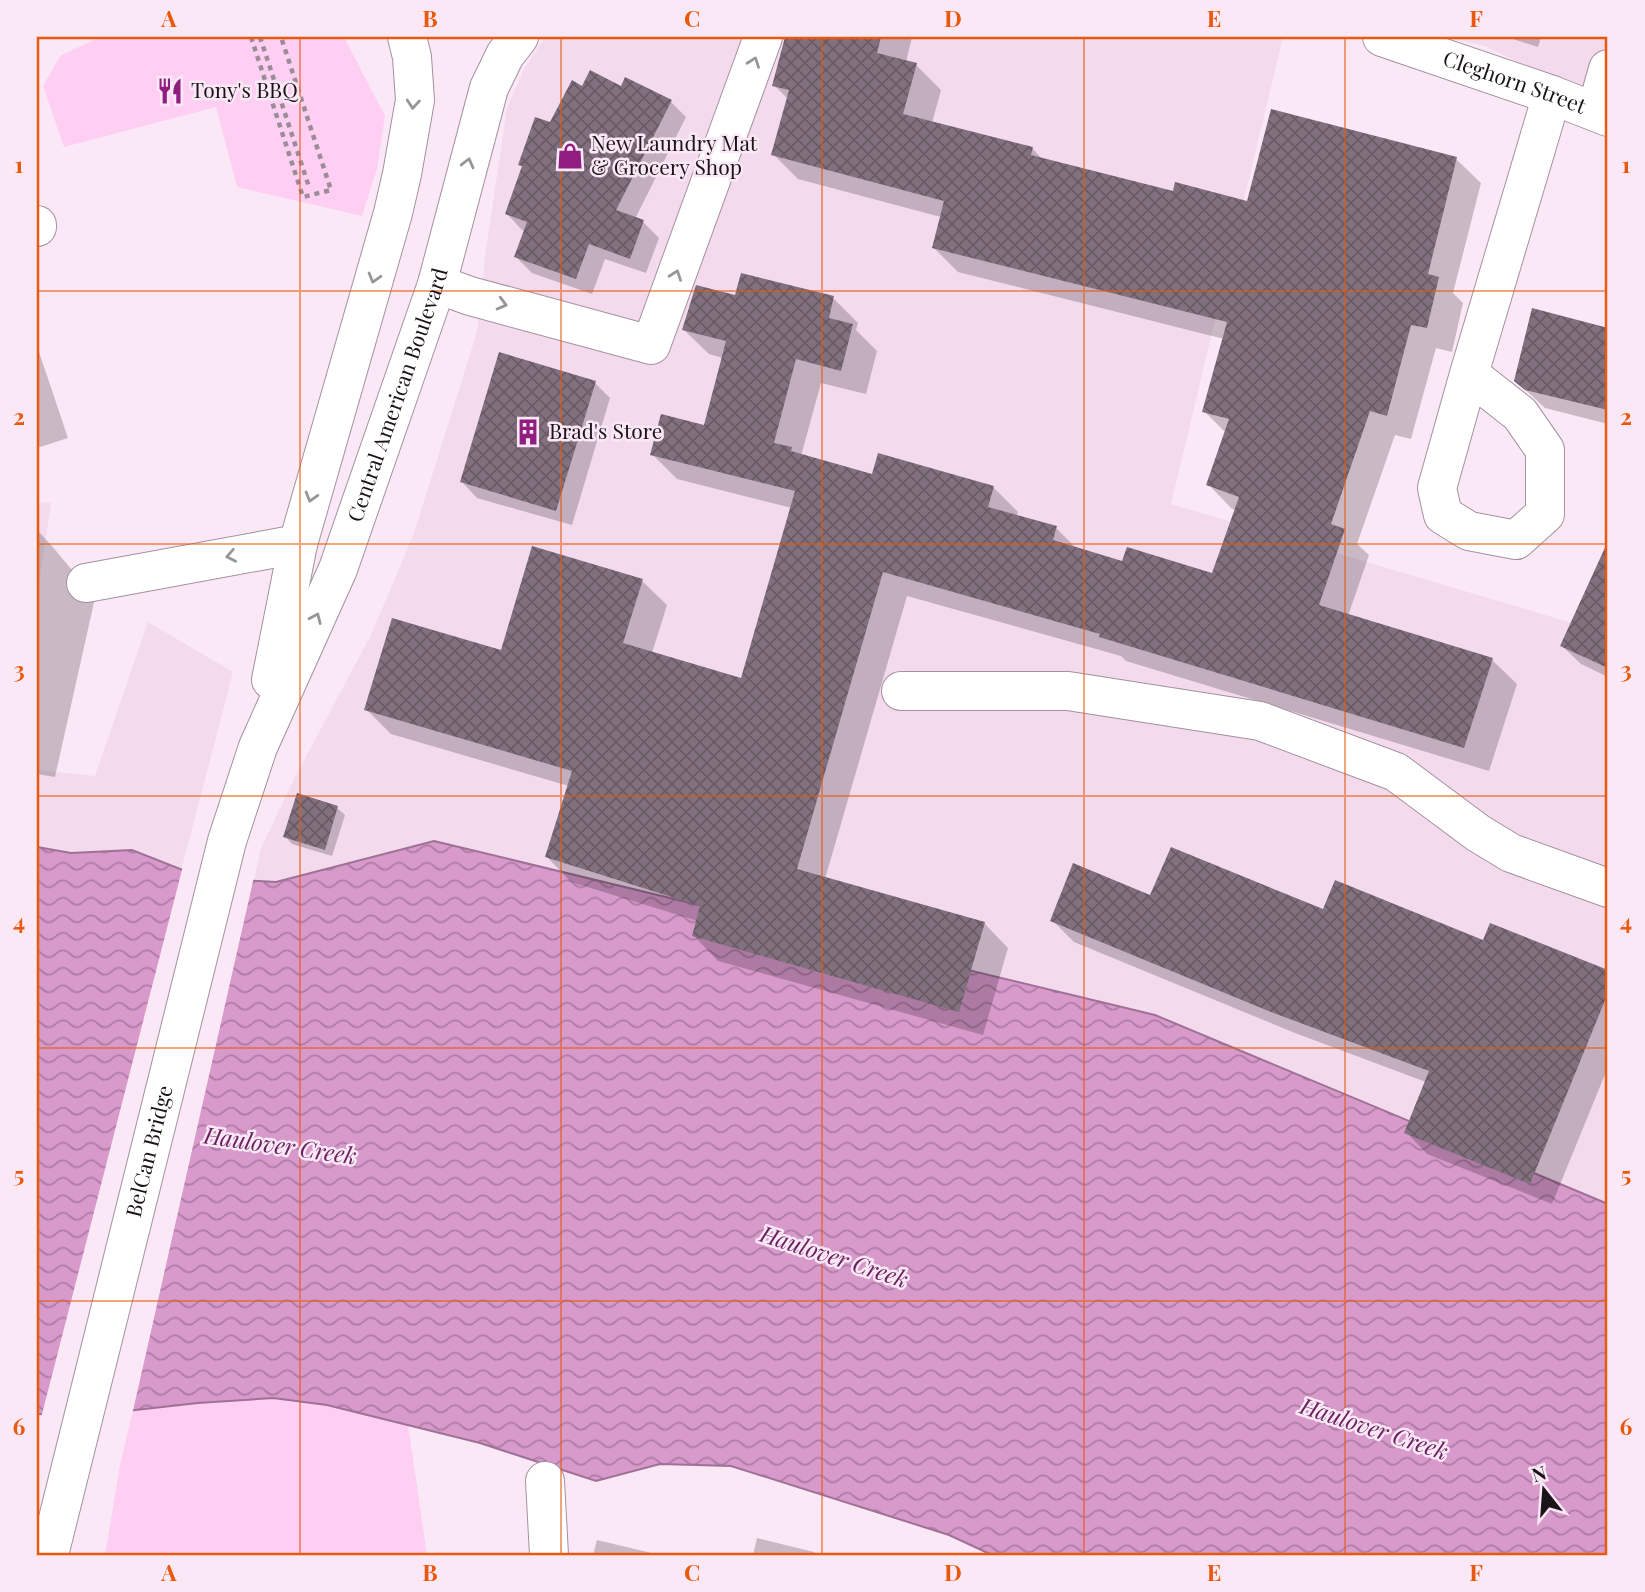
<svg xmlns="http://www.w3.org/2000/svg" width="1645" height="1592" font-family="'Playfair Display',serif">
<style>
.built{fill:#f3daed}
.grass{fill:#fecff3}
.water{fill:url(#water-waves);stroke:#9f7196;stroke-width:2}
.pier{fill:#fbe8f7}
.shadow{fill:#0003}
.building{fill:url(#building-cross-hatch)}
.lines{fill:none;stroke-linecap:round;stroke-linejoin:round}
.minor-casing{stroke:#a3919e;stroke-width:40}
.major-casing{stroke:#a3919e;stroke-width:40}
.path{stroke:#9a8d97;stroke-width:4.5;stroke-dasharray:5 5;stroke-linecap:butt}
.minor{stroke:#fff;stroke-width:38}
.major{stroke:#fff;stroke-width:38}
.oneway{stroke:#989598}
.grid{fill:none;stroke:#e8590c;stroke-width:2;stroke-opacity:0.55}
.labels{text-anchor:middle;stroke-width:5;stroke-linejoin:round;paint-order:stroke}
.street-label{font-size:21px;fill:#1a1419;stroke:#fbe8f7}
.poi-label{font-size:21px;fill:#1a1419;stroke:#fbe8f7;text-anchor:start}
.water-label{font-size:23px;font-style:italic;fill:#6a215f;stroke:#fbe8f7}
.neatline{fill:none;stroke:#e8590c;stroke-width:2.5}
.grid-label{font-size:23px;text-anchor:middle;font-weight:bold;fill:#e8590c}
</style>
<defs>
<pattern id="water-waves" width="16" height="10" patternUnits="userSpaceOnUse" patternTransform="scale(1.75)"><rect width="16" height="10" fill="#d899cb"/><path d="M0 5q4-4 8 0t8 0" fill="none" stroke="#ae7ca4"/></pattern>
<pattern id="building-cross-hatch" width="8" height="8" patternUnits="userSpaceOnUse" patternTransform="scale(1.75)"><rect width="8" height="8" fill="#81707d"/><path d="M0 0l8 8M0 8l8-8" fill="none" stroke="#695b66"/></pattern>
</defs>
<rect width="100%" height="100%" fill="#fbe8f7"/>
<path class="built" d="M 545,37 L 1283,37 L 1171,504 L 1596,630 L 1608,635 L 1608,1204 L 1155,1015 L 434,841 L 276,882 L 254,880 L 261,848 L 294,779 L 372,633 L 414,533 L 477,332 L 485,257 L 507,108 L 524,69 Z
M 1443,37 L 1608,37 L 1608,106 L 1485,46 Z
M 37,502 L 51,503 L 37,596 Z
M 148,622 L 233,672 L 179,879 L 132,850 L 71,853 L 37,847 L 37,770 L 95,776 Z"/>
<path class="grass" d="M 100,37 L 344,37 L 385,116 L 377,169 L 362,216 L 237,187 L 216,107 L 64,147 L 43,86 L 60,56 Z
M 273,1398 L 327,1405 L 408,1424 L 427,1555 L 105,1555 L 120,1465 L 133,1410 L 198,1403 Z"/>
<path class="water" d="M 434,841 L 1155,1015 L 1608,1204 L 1608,1555 L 992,1555 L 949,1535 L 731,1466 L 660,1464 L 596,1481 L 480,1443 L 327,1405 L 273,1398 L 198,1403 L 82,1416 L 37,1414 L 37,847 L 71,853 L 132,850 L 203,878 L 276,882 Z"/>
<path class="pier" d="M 183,866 L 204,874 L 254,877 L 132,1415 L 83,1420 L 41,1418 Z"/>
<path class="shadow" d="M 770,37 L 912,37 L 906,62 L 916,65 L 941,90 L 932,123 L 1032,148 L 1043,160 L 1174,193 L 1248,203 L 1456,159 L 1481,183 L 1453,293 L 1463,303 L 1452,352 L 1436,348 L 1411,439 L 1395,435 L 1357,544 L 1369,555 L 1348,616 L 1492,660 L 1517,684 L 1489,771 L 1126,661 L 1121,656 L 907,596 L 825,879 L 984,923 L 1008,948 L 983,1035 L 718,961 L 694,936 L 698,921 L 571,882 L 547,857 L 569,786 L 391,734 L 366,709 L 502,652 L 642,581 L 667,605 L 652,653 L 742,680 L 792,508 L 677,479 L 652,454 L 705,427 L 723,358 L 709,354 L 684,330 L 737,297 L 833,298 L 858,323 L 856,330 L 877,351 L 866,394 L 821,383 L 801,456 L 873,476 L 993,487 L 1018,512 L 1016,517 L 1056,528 L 1077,549 L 1124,564 L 1213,575 L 1236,510 L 1232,509 L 1208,484 L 1226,433 L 1204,411 L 1224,339 L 958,272 L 933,247 L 941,217 L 798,179 L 773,154 L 788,99 L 774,85 L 786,40 Z
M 1507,37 L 1541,37 L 1538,47 Z
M 622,88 L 671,102 L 686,117 L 635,219 L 643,222 L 659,238 L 646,273 L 605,259 L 592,294 L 532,273 L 516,257 L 525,231 L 522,230 L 507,214 L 523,167 L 520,164 L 551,124 L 583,89 Z
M 1534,310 L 1608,328 L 1608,424 L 1545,408 L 1516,381 Z
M 37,346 L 68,438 L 37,448 Z
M 595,383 L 610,398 L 572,525 L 477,498 L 462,482 Z
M 37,530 L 52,546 L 95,598 L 55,777 L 37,774 Z
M 1608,545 L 1608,677 L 1581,664 L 1562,646 Z
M 337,808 L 345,815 L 332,856 L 292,844 L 285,836 Z
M 1151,897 L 1324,911 L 1484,942 L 1491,925 L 1608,972 L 1608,1067 L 1552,1204 L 1427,1154 L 1406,1132 L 1426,1082 L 1295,1033 L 1074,942 L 1052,920 Z
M 757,1538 L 814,1552 L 817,1555 L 753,1555 Z
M 597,1540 L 660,1555 L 593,1555 Z"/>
<path class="building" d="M 785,37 L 881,37 L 877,53 L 917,63 L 903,114 L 1033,147 L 1031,155 L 1173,191 L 1175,182 L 1247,201 L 1271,109 L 1457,157 L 1428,274 L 1439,277 L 1427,328 L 1411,325 L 1387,416 L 1370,411 L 1331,524 L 1345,529 L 1319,605 L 1493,658 L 1464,748 L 1099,637 L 1100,634 L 883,572 L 797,869 L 985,922 L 959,1012 L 692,936 L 700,906 L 545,857 L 572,771 L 364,710 L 392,618 L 501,650 L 532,546 L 643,579 L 623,643 L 741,678 L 795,491 L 650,455 L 661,414 L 704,425 L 726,341 L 682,330 L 696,285 L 735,295 L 741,273 L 834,296 L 829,318 L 853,324 L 841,371 L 796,359 L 774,443 L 792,447 L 791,451 L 872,474 L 878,453 L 994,486 L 988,507 L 1057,526 L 1053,540 L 1122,561 L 1127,547 L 1212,573 L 1239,497 L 1206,485 L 1229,419 L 1202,412 L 1227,322 L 932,248 L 944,201 L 771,155 L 789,90 L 772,86 Z
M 590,70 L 621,86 L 625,77 L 672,100 L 616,210 L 644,220 L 630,259 L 589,244 L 576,279 L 514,257 L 527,222 L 505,214 L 522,166 L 518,165 L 535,117 L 550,122 L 572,80 L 582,86 Z
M 1532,308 L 1608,328 L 1608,410 L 1525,390 L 1514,381 Z
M 499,352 L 596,381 L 556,511 L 460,482 Z
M 1608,541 L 1608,668 L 1560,646 Z
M 297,793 L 338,806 L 325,850 L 283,837 Z
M 1171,847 L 1323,909 L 1335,880 L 1483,940 L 1490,923 L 1608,970 L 1608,993 L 1530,1184 L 1404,1133 L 1429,1071 L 1271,1012 L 1050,921 L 1073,863 L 1150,895 Z"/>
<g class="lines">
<g class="minor-casing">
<g id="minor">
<path id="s1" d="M 1382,37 L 1552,95 L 1608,117"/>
<path d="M 1596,112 L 1608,69"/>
<path d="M 37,225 L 37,227"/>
<path d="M 437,284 L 470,296 L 651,345 L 763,37"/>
<path d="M 1469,374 L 1520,414 L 1545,450 L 1545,514 L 1516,540 L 1469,531 L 1443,515 L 1437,488 L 1469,374 L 1552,95"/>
<path d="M 86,583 L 298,544"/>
<path d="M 901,691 L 1068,691 L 1260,721 L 1396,772 L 1478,833 L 1511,853 L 1608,888"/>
<path d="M 545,1481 L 549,1555"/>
</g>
</g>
<g class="major-casing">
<g id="major">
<path d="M 271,680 L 298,544 L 393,213 L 402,174 L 415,100 L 412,57 L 407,37"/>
<path id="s2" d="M 49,1555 L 227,841 L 258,747 L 338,569 L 437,284 L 489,88 L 505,55 L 519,37"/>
</g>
</g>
<path class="path" d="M 251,37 L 303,197 L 331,190 L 281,37
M 260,37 L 309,187"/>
<use href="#minor" class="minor"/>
<use href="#major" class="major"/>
</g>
<defs><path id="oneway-chevron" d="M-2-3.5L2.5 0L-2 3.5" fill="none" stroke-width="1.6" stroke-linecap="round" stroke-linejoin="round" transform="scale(1.75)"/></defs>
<g class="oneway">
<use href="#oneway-chevron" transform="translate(754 62) rotate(-70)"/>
<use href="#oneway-chevron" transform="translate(413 104) rotate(95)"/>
<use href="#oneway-chevron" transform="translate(468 163) rotate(-76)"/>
<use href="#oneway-chevron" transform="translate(676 275) rotate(-70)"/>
<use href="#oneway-chevron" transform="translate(374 278) rotate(106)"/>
<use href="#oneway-chevron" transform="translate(502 304) rotate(15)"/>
<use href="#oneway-chevron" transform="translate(311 497) rotate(106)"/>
<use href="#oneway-chevron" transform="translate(231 556) rotate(169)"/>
<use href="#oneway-chevron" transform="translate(316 618) rotate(-66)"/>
</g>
<path class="grid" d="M 300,37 L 300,1555M 561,37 L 561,1555M 822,37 L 822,1555M 1084,37 L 1084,1555M 1345,37 L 1345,1555M 37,291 L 1608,291M 37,544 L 1608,544M 37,796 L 1608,796M 37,1048 L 1608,1048M 37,1301 L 1608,1301"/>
<defs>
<g id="restaurant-bare" transform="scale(2.1)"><path d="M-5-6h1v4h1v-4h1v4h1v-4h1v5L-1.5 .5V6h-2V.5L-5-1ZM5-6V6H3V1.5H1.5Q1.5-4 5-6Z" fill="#8f1e80" stroke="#fbe8f7" stroke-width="2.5" paint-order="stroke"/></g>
<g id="shop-bare" transform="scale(2.1)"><path d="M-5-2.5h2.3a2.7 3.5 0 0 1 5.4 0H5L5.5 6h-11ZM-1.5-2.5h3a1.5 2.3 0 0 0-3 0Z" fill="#8f1e80" stroke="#fbe8f7" stroke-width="2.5" paint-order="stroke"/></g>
<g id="building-bare" transform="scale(2.1)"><path d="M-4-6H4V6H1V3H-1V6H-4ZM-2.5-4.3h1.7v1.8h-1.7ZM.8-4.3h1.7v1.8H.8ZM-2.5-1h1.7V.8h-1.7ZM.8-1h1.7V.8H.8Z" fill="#8f1e80" stroke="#fbe8f7" stroke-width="2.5" paint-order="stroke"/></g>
</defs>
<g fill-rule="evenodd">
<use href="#restaurant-bare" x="170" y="91"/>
<use href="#shop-bare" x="570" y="156"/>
<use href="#building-bare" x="528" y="432"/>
</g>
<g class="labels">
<g class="street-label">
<text dy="7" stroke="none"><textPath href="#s1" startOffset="140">Cleghorn Street</textPath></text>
<text dy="7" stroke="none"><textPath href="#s2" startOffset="1214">Central American Boulevard</textPath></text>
<text dy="7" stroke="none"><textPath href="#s2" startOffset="416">BelCan Bridge</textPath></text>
</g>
<g class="poi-label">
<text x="191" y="98">Tony's BBQ</text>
<text x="591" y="151">New Laundry Mat<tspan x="591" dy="24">&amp; Grocery Shop</tspan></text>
<text x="549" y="439">Brad's Store</text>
</g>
<g class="water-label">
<text transform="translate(280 1146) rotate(8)" y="8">Haulover Creek</text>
<text transform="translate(834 1257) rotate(18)" y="8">Haulover Creek</text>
<text transform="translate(1374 1429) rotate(18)" y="8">Haulover Creek</text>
</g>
</g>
<rect width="1645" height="1592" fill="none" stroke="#fbe8f7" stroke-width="77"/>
<g transform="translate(1544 1490) rotate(343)" stroke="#fbe8f7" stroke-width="5" paint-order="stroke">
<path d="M0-5L12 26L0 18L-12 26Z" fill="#1a1419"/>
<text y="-10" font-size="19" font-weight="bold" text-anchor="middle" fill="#1a1419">N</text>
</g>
<rect x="38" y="38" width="1568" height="1516" class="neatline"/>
<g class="grid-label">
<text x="169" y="27">A</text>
<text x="430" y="27">B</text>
<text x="692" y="27">C</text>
<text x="953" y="27">D</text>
<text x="1214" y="27">E</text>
<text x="1476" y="27">F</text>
<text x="19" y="173">1</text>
<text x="1626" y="173">1</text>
<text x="19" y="425">2</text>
<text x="1626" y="425">2</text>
<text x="19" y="678">3</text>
<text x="1626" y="678">3</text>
<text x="19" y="930">4</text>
<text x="1626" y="930">4</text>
<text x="19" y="1183">5</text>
<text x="1626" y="1183">5</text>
<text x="19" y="1435">6</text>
<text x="1626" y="1435">6</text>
<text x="169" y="1581">A</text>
<text x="430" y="1581">B</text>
<text x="692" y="1581">C</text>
<text x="953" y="1581">D</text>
<text x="1214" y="1581">E</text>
<text x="1476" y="1581">F</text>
</g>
</svg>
